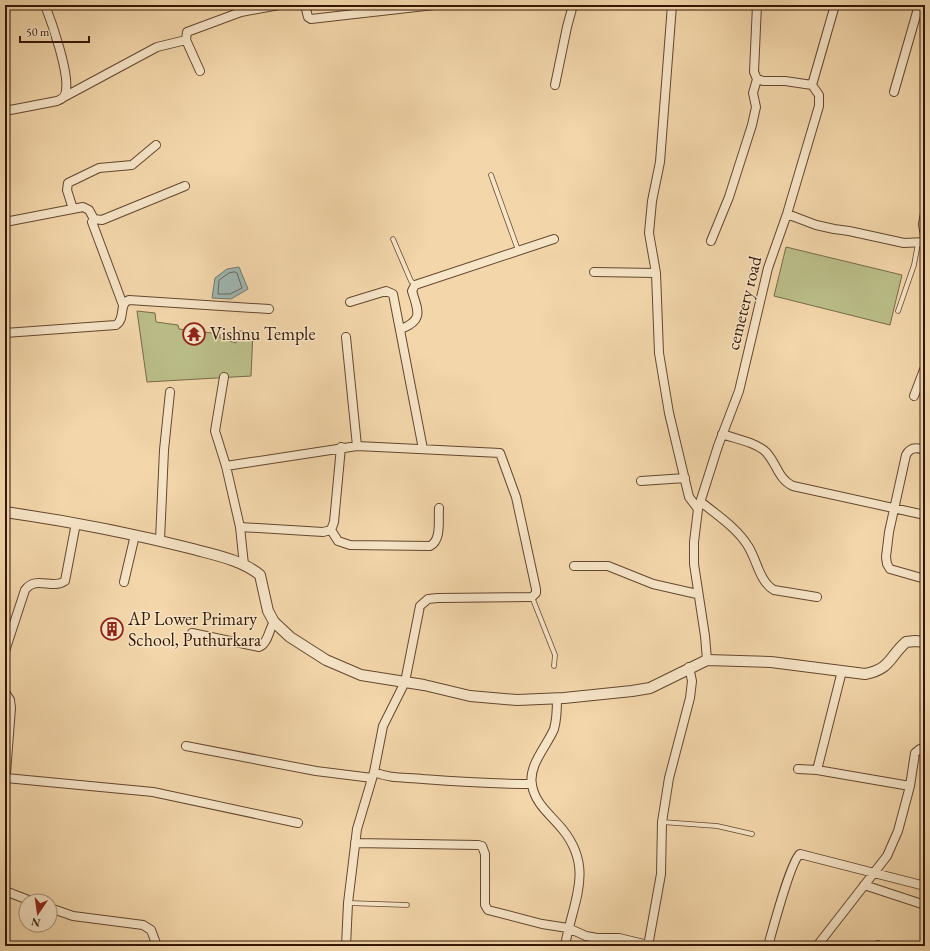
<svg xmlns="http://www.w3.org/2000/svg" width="930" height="951" font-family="'EB Garamond',serif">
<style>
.green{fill:#bbbe89;stroke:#786a47}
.water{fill:#9eb7b2;stroke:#74776d}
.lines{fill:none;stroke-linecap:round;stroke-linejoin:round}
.shore{stroke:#69675c;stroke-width:1}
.service-casing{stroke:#64472e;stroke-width:5.5}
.minor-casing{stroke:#64472e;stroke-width:10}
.tertiary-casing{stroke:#64472e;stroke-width:12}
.service{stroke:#f7e5c8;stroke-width:4}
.minor{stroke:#f7e5c8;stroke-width:8}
.tertiary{stroke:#f7e5c8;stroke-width:10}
.labels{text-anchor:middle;stroke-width:3;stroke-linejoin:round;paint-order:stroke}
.street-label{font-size:18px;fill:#341705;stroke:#f7e5c8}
.poi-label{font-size:18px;fill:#341705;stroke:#f7e5c8;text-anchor:start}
</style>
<rect width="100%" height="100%" fill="#f3d7ab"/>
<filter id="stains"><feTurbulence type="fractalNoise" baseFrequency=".005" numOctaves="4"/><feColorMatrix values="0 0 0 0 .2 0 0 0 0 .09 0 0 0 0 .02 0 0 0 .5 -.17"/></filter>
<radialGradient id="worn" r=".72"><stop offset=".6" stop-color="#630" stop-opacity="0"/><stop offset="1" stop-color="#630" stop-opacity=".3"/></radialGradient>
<path class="green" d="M 786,247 L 902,275 L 890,325 L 774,296 Z
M 137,311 L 155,313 L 156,322 L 178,325 L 179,329 L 220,334 L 220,338 L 236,343 L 239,331 L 253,332 L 251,376 L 147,382 Z"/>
<path class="water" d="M 239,267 L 248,289 L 231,299 L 212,298 L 215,278 L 227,269 Z"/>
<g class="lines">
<path class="shore" d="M 235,272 L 237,273 L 242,288 L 230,294 L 218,294 L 219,280 L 229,273 Z"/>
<g class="service-casing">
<path id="service" d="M 491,175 L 518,250
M 393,239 L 411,281 L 415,285
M 898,311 L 914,265 L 918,243
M 532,597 L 555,655 L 554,666
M 662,822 L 717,826 L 752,834
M 348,903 L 407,905"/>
</g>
<g class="minor-casing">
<path id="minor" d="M 305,5 L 308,17 L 311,19 L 434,5
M 672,5 L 660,162 L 652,201 L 649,233 L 656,273 L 659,353 L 669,413 L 689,497 L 698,509
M 200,71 L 186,40 L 187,32 L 241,12 L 279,5
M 555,85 L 567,27 L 573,5
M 812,85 L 835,5
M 894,92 L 919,5
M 64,97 L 157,47 L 186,40
M 5,111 L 57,101 C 63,99 66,96 66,90 C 69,72 52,23 45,5
M 73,209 L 67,190 L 68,183 L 99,168 L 132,165 L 156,145
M 925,213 L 923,224 L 925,236
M 787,214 L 816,225 L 834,229 L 849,231 L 904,243 L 925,242
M 5,222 L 83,207 L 89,210 L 94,219 L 102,220 L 185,186
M 92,222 L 123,305
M 711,241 L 729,197 L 752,125 L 756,107 L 753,93 L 757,79
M 594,272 L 656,273
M 350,302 L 386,291 L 393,294 L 423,449
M 401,329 C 424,320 418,311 412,291 L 415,285 L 554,239
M 5,333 L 116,325 C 126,319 118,304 129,300 L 269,309
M 346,337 L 357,446
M 224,377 L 215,431 L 226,466 L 240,527 L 244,565
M 914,396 L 925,367
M 722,434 C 736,439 755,442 766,452 C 777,464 778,479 793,486 L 925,515
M 925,450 C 917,447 910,447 906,455 L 889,532 L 886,557 L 887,564 L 890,569 L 925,579
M 226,466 L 357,446 L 500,453 L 516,497 L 536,589 L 536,593 L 532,597 L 438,598 L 428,599 L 420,606 L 405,682 L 383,726 L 374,772 L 357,829 L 348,903 L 346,946
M 641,481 L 685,478
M 701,502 C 717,515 737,528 748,546 C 757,560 759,581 774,590 L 817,597
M 240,527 L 323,532 L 331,530 L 334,522 L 341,447
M 331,530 L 338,541 L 350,545 L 430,546 C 442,540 438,519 439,508
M 160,540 L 164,450 L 170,392
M 574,566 L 608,566 L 653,584 L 697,594
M 124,582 L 135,535
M 192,633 L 259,647 C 268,644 269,629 274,622
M 5,651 L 25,590 C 36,575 52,590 65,581 L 76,523
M 707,660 L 705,636 L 694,564 L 694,542 L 698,509 L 718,446 L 739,391 L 768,268 L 787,214 L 819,106 L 819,95 L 812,85 L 785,81 L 763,81 L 757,79 L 754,72 L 757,5
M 5,692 L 10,700 L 11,708 L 5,786
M 557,698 C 557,708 557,719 554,729 C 547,746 528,765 532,785 C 535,804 551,815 563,830 C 595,870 572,903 565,946
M 186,746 L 316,771 L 372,778
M 798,769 L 817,770 L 910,786
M 817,770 L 842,671
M 374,772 C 391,779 405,777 423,779 C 461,782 494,784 532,784
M 6,778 L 153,792 L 298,823
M 355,843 L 478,845 L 482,846 L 485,854 L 485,905 L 488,910 L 542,924 L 568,928 L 586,936 L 597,938 L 619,938 L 648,945
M 864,885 L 925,905
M 5,891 L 31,901
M 50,908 L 73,916 L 143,925 L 151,930 L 157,946
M 648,946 L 661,874 L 662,822 L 669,778 L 690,698 L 692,681 L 689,667
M 768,946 C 772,932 791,860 800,854 L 925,886
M 817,946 L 887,856 L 898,831 L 910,786 L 915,753 L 920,749 L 925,750
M 877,946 L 878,945"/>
</g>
<g class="tertiary-casing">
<path id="tertiary" d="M 5,512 C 68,521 131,533 193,549 C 215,555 242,560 260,575 L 268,611 L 274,622 L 290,637 L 326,660 L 361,675 L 424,685 L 470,696 L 517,700 L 564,698 L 632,691 L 650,688 L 707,660 L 771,662 L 865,674 C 891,669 889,657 906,642 L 915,641 L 925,642"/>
</g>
<use href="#service" class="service"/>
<use href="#minor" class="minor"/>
<use href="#tertiary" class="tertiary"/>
</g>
<defs>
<g id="temple-ring" transform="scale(1.15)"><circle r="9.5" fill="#f7e5c8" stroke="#8f2418" stroke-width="1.5"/><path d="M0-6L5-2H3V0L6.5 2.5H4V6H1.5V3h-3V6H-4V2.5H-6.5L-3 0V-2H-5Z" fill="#8f2418"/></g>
<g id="building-ring" transform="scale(1.15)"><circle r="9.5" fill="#f7e5c8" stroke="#8f2418" stroke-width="1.5"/><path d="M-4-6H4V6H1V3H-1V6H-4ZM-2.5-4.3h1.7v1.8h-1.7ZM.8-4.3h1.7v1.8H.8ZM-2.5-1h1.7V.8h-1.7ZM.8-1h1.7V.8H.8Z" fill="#8f2418"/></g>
</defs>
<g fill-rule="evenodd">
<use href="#temple-ring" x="194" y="334"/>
<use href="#building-ring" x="112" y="629"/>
</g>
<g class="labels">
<g class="street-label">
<text transform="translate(744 303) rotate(-76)" y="6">cemetery road</text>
</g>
<g class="poi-label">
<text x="210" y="340">Vishnu Temple</text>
<text x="128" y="625">AP Lower Primary<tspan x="128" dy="21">School, Puthurkara</tspan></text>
</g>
</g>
<rect width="930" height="951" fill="none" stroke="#f3d7ab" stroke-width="20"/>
<rect x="6" y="6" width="918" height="939" fill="none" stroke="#341705" stroke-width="2"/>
<rect x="10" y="10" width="910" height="931" fill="none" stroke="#341705"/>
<g transform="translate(38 913) rotate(193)"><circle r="19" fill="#f7e5c8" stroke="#a9937a"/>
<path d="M0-3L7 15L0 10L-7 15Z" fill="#8f2418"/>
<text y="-6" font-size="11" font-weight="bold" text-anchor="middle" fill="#341705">N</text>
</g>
<path d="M20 36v6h69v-6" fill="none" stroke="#341705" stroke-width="2"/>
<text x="26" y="36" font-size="12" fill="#341705" stroke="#f7e5c8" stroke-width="3" paint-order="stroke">50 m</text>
<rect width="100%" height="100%" filter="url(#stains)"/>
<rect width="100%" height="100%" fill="url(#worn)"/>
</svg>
